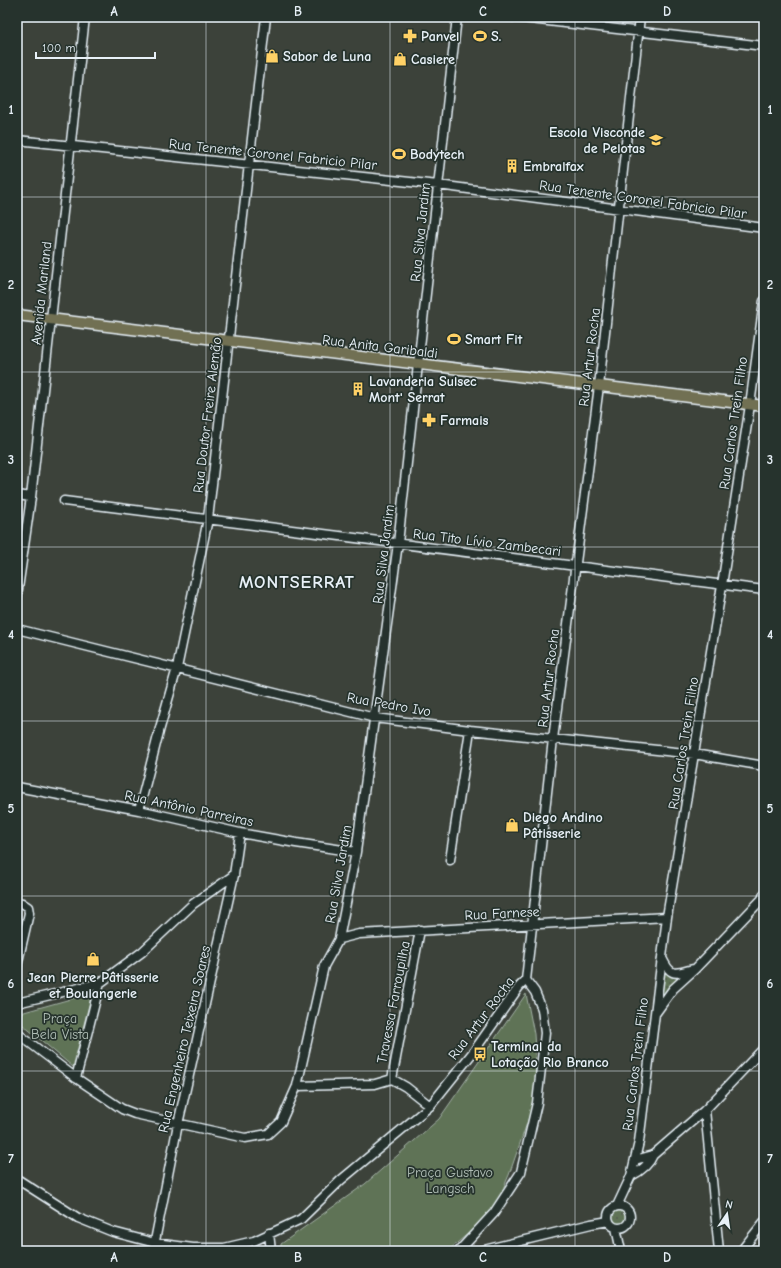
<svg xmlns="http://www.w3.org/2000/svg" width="781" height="1268" font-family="'Comic Neue',sans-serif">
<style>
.grass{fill:url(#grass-dots);stroke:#a4b2a7}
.park{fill:#5f7356;stroke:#a4b2a7}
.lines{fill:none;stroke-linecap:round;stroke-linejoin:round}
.minor-casing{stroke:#e8f1f8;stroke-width:11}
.major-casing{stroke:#e8f1f8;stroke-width:13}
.minor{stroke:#26332d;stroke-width:8}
.major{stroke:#716f52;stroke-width:10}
.grid{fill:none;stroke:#e8f1f8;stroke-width:1;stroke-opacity:0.55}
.labels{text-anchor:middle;stroke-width:3.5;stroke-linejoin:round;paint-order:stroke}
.poi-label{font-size:14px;font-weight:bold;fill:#e8f1f8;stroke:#26332d;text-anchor:start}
.street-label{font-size:14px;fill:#e8f1f8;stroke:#26332d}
.park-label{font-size:14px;fill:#b1bfb7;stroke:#26332d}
.district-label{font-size:18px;font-weight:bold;letter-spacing:1px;fill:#e8f1f8;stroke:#26332d}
.neatline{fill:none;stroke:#e8f1f8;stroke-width:1.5}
.grid-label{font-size:13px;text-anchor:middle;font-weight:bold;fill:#e8f1f8}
</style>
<defs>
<pattern id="grass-dots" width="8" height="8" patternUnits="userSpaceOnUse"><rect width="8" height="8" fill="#5f7356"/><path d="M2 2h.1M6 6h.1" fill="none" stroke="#515b4f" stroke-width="1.8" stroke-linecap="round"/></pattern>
</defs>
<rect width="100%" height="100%" fill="#3c423a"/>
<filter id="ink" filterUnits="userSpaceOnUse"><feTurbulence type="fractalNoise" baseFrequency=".025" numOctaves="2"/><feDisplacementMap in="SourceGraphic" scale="8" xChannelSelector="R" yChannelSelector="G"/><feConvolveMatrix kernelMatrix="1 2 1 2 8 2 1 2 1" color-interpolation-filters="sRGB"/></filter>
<g filter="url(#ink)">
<path class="grass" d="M 662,965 C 665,974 671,980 682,977 L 669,987 L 658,1003 Z
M611 1217a8 8 0 1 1 16 0a8 8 0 1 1-16 0Z"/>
<path class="park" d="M 92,993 L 73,1067 L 17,1020 L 17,1014 Z
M 526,994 L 534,1034 L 536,1067 L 535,1100 L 509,1175 L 493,1212 L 450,1249 L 442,1251 L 281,1251 L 281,1244 L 365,1184 L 439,1119 Z"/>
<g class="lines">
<g class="minor-casing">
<path id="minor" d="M 513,17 L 764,46
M 17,140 L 438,185 L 764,228
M 17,495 L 31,497
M 64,501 L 764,590
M 17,596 L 31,497 L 85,17
M 17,629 L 375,718 L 470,730 L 694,754 L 764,766
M 17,787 L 139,810 L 240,833 L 296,843 L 356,852
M 139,810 L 160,728 L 177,668 L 208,519 L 266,17
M 450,860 L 470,730
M 17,902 L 22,903 L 28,907 L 29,913 L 17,966
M 339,939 L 359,934 L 667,917
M 662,958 C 671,977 674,974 693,969
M 17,1003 L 100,983 L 142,952 L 193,904 L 234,875
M 655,1014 L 673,989 L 695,969 L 762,899 L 764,894
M 17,1033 L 76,1078 L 122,1109 L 135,1114 L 245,1138 L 268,1134 L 281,1122 L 297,1086 L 324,966 L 339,939 L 356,852 L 398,543 L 457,17
M 76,1078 L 100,983
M 392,1079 L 420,930
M 297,1086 L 375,1084 L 392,1079 L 406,1087 L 430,1106
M 705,1110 L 719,1251
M 635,1160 L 653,1155
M 631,1176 C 641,1171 649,1165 653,1155 L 705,1110 L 764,1048
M 17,1179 L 78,1218 L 113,1232 L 155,1243 L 193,1248 L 224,1248 L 254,1241 L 301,1219 L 341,1180 L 430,1106 L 474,1051 L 519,987 L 526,980 L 553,739 L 599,386 L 640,17
M608 1217a11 11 0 1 1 22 0a11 11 0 1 1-22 0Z
M 617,1206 L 631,1176 L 639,1142 L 667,917 L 722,585 L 750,405 L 764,301
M 616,1228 L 621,1251
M 269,1233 L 271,1251
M 153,1251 L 178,1124 L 234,875 L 240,833
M 459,1251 L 494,1213 L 521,1172 L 537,1103 L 545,1033 L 542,1009 L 535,992 L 526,980
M 480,1251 L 591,1224 L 609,1221
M 741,1251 L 764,1222"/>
</g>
<g class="major-casing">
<path id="major" d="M 17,315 L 764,406"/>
</g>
<use href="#minor" class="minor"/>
<use href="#major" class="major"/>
</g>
</g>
<path class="grid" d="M 206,17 L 206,1251M 390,17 L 390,1251M 575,17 L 575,1251M 17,197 L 764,197M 17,372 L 764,372M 17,547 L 764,547M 17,721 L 764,721M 17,896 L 764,896M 17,1071 L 764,1071"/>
<defs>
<g id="pharmacy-bare" transform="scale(1.08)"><path d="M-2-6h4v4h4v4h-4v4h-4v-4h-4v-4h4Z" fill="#ffd166" stroke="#26332d" stroke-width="2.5" paint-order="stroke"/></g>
<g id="stadium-bare" transform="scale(1.08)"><path d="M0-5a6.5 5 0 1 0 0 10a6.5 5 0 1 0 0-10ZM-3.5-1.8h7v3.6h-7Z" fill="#ffd166" stroke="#26332d" stroke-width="2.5" paint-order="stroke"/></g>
<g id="shop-bare" transform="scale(1.08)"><path d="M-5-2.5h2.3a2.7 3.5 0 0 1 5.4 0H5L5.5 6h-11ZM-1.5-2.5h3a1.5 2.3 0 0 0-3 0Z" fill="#ffd166" stroke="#26332d" stroke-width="2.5" paint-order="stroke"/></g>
<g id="school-bare" transform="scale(1.08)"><path d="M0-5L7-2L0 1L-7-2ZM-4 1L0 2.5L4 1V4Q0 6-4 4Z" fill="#ffd166" stroke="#26332d" stroke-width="2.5" paint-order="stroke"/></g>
<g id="building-bare" transform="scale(1.08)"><path d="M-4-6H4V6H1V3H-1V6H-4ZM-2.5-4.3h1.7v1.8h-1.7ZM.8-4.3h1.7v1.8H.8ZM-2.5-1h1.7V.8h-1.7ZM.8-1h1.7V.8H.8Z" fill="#ffd166" stroke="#26332d" stroke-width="2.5" paint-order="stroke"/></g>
<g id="bus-bare" transform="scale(1.08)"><path d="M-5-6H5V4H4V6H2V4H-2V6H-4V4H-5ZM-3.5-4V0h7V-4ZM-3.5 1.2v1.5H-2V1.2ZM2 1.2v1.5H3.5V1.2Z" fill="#ffd166" stroke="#26332d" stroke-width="2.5" paint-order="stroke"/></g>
</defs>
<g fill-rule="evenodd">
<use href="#pharmacy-bare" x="410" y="36"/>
<use href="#stadium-bare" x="480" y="36"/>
<use href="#shop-bare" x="272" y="56"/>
<use href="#shop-bare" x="400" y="59"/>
<use href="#school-bare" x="656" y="140"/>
<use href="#stadium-bare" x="399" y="154"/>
<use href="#building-bare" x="512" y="166"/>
<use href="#stadium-bare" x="454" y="339"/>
<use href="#building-bare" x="358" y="389"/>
<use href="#pharmacy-bare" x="429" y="420"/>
<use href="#shop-bare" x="512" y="825"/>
<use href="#shop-bare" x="93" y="959"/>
<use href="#bus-bare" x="480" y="1054"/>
</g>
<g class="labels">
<g class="poi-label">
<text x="421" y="41">Panvel</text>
<text x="491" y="41">S.</text>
<text x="283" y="61">Sabor de Luna</text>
<text x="411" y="64">Casiere</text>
<text x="645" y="137" text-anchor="end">Escola Visconde<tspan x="645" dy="16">de Pelotas</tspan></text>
<text x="410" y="159">Bodytech</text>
<text x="523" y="171">Embralfax</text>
<text x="465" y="344">Smart Fit</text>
<text x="369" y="386">Lavanderia Sulsec<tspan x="369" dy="16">Mont' Serrat</tspan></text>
<text x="440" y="425">Farmais</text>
<text x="523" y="822">Diego Andino<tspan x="523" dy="16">Pâtisserie</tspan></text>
<text x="93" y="982" text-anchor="middle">Jean Pierre Pâtisserie<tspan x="93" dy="16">et Boulangerie</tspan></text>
<text x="491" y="1051">Terminal da<tspan x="491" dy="16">Lotação Rio Branco</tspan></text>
</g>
<g class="street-label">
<text transform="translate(273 154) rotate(6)" y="5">Rua Tenente Coronel Fabricio Pilar</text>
<text transform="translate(643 199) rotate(8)" y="5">Rua Tenente Coronel Fabricio Pilar</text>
<text transform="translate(420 232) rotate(-84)" y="5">Rua Silva Jardim</text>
<text transform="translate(41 293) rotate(-84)" y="5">Avenida Mariland</text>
<text transform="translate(380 346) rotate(7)" y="5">Rua Anita Garibaldi</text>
<text transform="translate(589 357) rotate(-83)" y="5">Rua Artur Rocha</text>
<text transform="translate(207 415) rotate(-83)" y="5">Rua Doutor Freire Alemão</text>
<text transform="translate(733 423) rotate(-82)" y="5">Rua Carlos Trein Filho</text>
<text transform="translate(487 542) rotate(7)" y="5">Rua Tito Lívio Zambecari</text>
<text transform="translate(383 554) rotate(-83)" y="5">Rua Silva Jardim</text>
<text transform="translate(548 678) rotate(-83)" y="5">Rua Artur Rocha</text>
<text transform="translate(389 704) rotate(10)" y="5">Rua Pedro Ivo</text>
<text transform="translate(683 743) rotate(-81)" y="5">Rua Carlos Trein Filho</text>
<text transform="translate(189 808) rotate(12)" y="5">Rua Antônio Parreiras</text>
<text transform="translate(338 874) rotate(-80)" y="5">Rua Silva Jardim</text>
<text transform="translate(502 913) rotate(-3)" y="5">Rua Farnese</text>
<text transform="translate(393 1002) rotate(-79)" y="5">Travessa Farroupilha</text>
<text transform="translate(481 1018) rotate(-53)" y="5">Rua Artur Rocha</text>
<text transform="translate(184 1039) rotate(-77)" y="5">Rua Engenheiro Teixeira Soares</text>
<text transform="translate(635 1064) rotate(-83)" y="5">Rua Carlos Trein Filho</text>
</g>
<g class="park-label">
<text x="60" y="1023">Praça<tspan x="60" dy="16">Bela Vista</tspan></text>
<text x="450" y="1177">Praça Gustavo<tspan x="450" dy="16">Langsch</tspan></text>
</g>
<g class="district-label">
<text x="297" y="588">MONTSERRAT</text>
</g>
</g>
<rect width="781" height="1268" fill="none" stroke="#26332d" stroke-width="44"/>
<g transform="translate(727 1214) rotate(13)" stroke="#26332d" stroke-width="3" paint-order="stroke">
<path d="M0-3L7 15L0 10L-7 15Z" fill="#e8f1f8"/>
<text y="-6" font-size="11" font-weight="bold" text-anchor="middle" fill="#e8f1f8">N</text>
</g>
<path d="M36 52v6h119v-6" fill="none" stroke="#e8f1f8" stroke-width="2"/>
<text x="42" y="52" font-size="12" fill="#e8f1f8" stroke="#26332d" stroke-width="3" paint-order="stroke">100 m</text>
<rect x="22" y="22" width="737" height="1224" class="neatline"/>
<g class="grid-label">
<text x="114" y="16">A</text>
<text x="298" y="16">B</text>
<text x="483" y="16">C</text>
<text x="667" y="16">D</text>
<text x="11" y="114">1</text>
<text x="770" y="114">1</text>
<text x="11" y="289">2</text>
<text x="770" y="289">2</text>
<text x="11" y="464">3</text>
<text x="770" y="464">3</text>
<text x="11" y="639">4</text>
<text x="770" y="639">4</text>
<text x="11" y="813">5</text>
<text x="770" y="813">5</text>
<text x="11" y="988">6</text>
<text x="770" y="988">6</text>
<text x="11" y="1163">7</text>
<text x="770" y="1163">7</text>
<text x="114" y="1262">A</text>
<text x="298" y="1262">B</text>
<text x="483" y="1262">C</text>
<text x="667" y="1262">D</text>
</g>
</svg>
